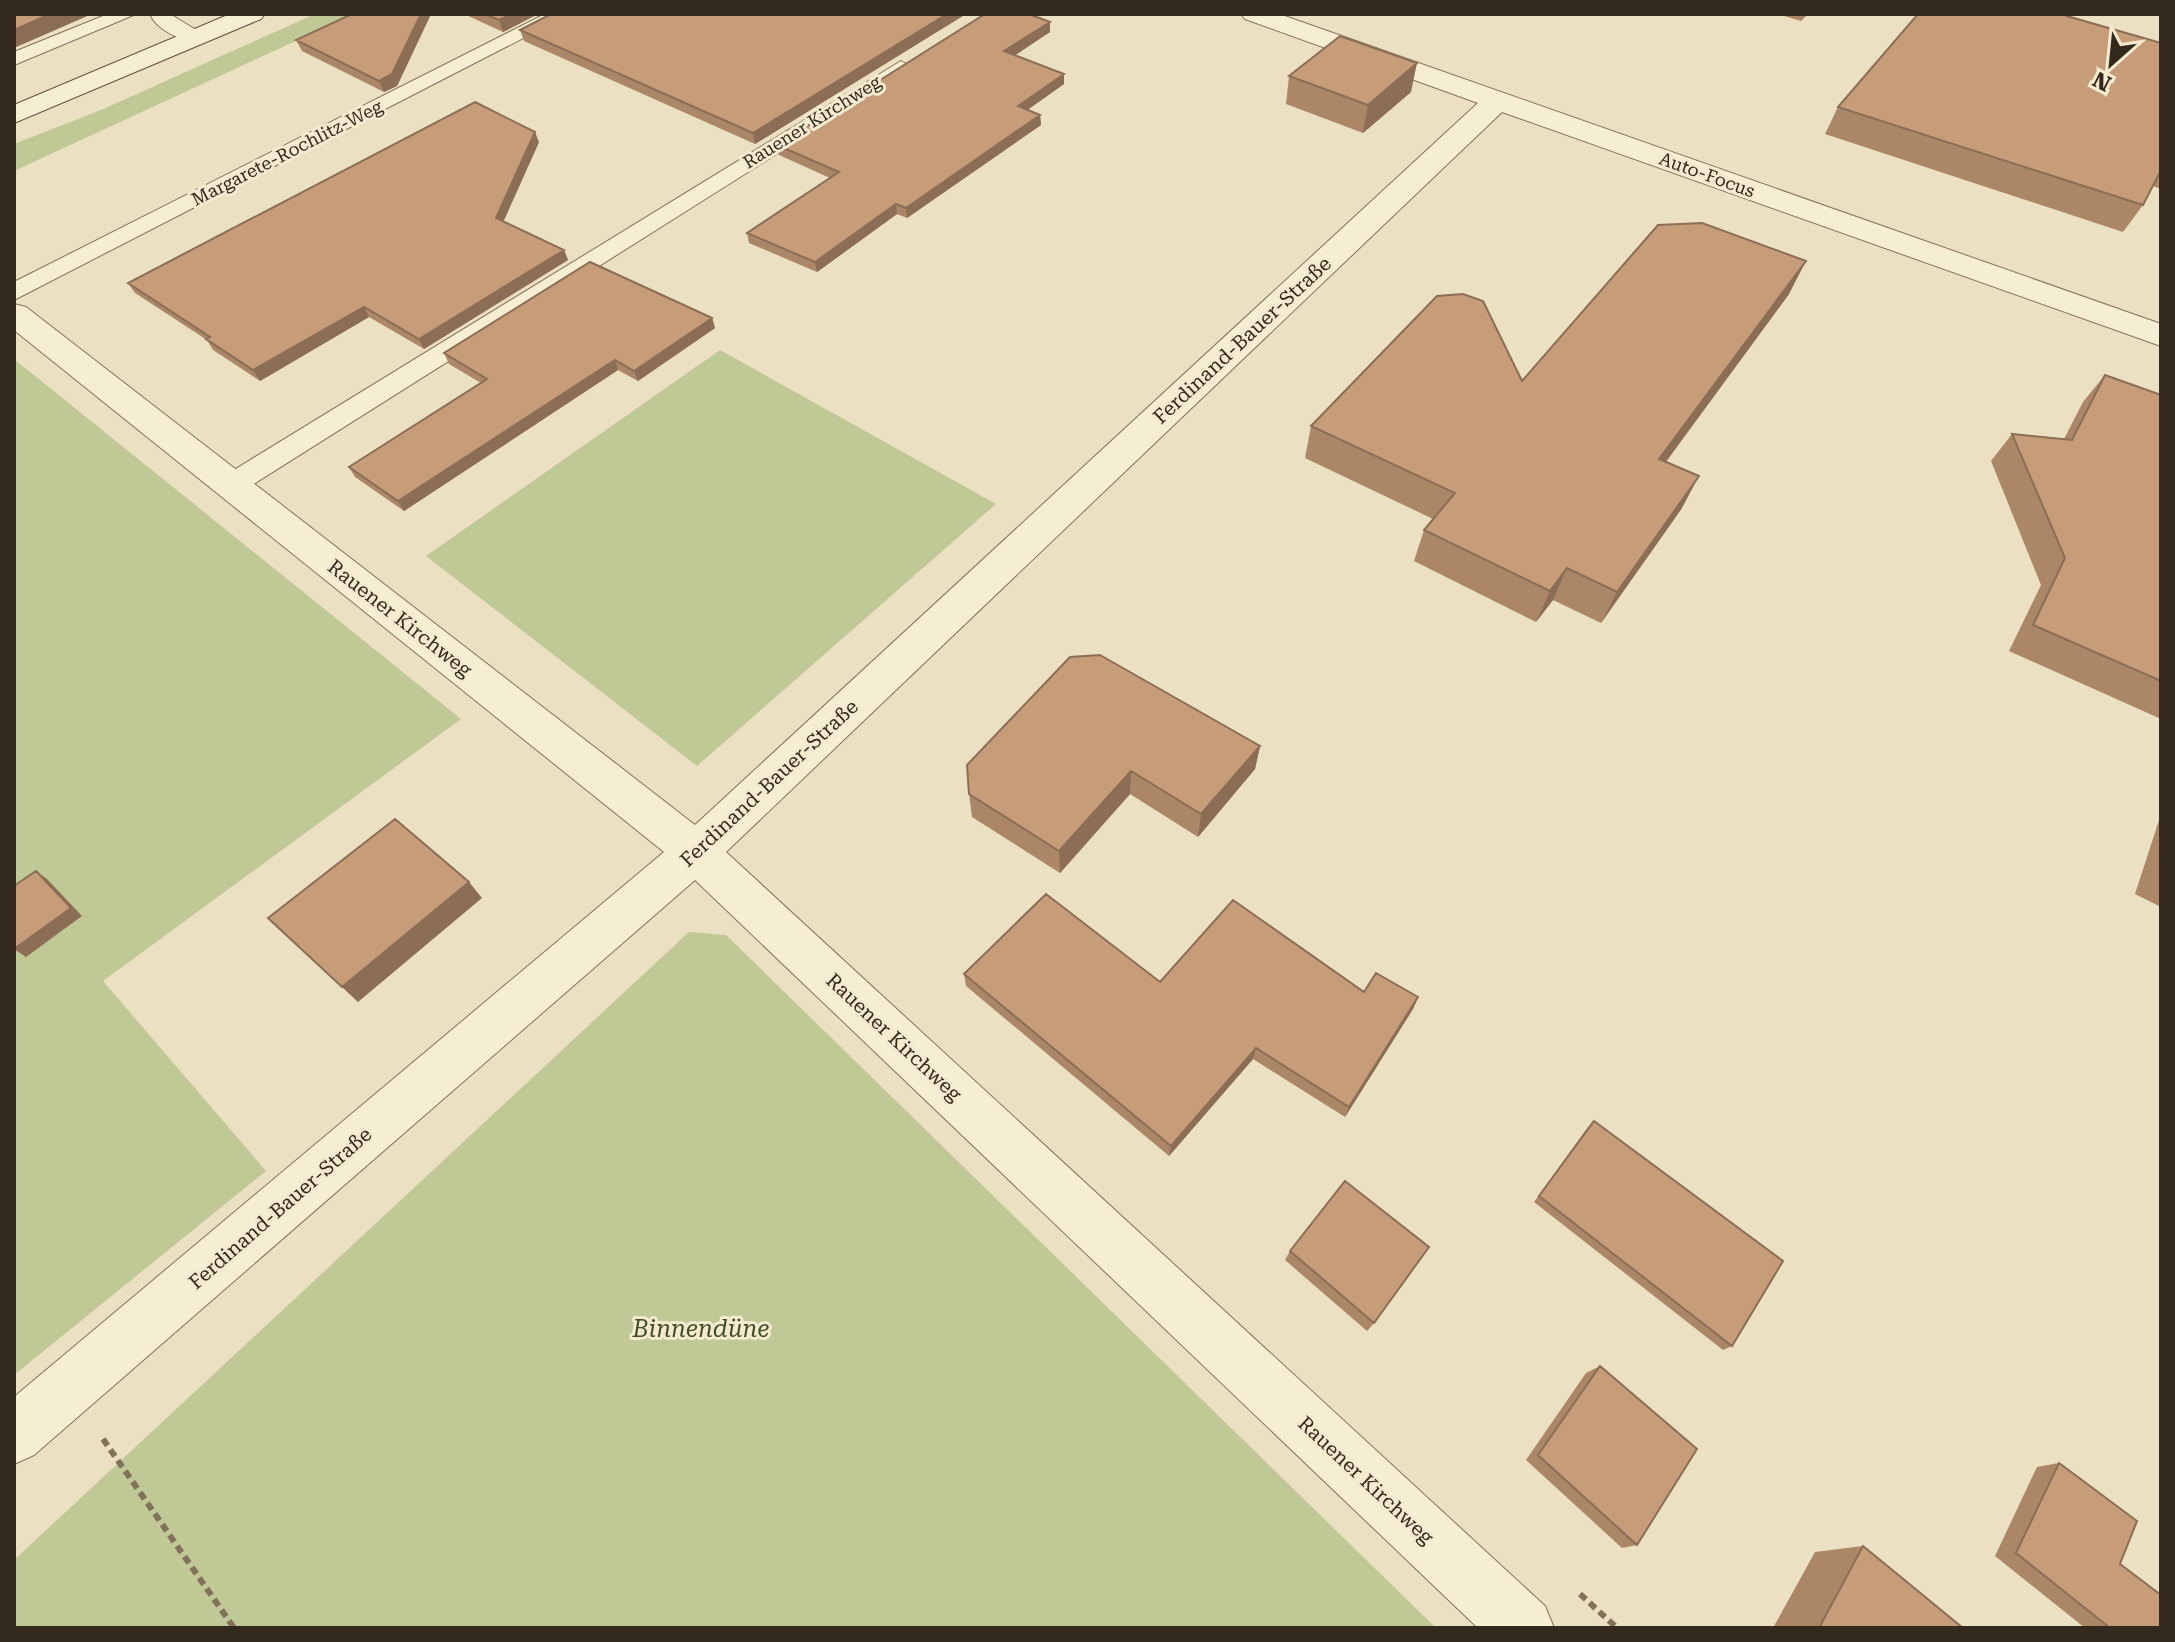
<svg xmlns="http://www.w3.org/2000/svg" width="2175" height="1642" font-family="'Roboto Serif',serif">
<style>
.green{fill:#c0c896}
.lines{fill:none;stroke-linecap:round;stroke-linejoin:round}
.lane-casing{stroke:#83725a;stroke-width:2}
.street-casing{stroke:#83725a;stroke-width:2}
.secondary-casing{stroke:#65533d;stroke-width:2}
.path{stroke:#83725a;stroke-width:6;stroke-dasharray:8 5;stroke-linecap:butt}
.lane{fill:#f6eed3;fill-rule:evenodd}
.street{fill:#f6eed3;fill-rule:evenodd}
.secondary{fill:#f6eed3;fill-rule:evenodd}
.wall{fill:#ab8768}
.shaded-wall{fill:#8b6e55}
.building{fill:#c79d79;stroke:#8b6e55;stroke-width:2}
.labels{text-anchor:middle;stroke-width:6;stroke-linejoin:round;paint-order:stroke}
.far-street-label{font-size:18px;fill:#34291d;stroke:#f3ead0}
.street-label{font-size:20px;fill:#34291d;stroke:#f3ead0}
.near-park-label{font-size:24px;font-style:italic;fill:#424f25;stroke:#f3ead0}
</style>
<rect width="100%" height="100%" fill="#ebe0c1"/>
<path class="green" d="M 315,14 L 354,14 L 14,171 L 14,144 L 101,110 Z
M 720,350 L 996,504 L 697,766 L 426,556 Z
M 14,359 L 461,719 L 103,981 L 266,1171 L 14,1375 Z
M 689,932 L 726,935 L 1436,1628 L 14,1628 L 14,1560 Z"/>
<g class="lines">
<g class="lane-casing">
<path id="lane" d="M 108,14 L 136,14 L 14,65 L 14,52 Z
M 150,14 L 170,14 L 209,38 L 199,44 C 182,40 157,31 150,14 Z
M 545,14 L 570,14 L 14,300 L 14,282 Z
M 901,61 L 911,67 L 908,71 L 241,492 L 231,495 L 221,492 L 217,485 L 221,478 Z"/>
</g>
<g class="street-casing">
<path id="street" d="M 1241,14 L 1279,14 L 2161,324 L 2161,346 L 1502,112 L 726,852 L 1545,1606 L 1554,1628 L 1478,1628 L 695,880 L 34,1455 L 14,1464 L 14,1397 L 664,852 L 14,330 L 14,304 L 26,307 L 695,825 L 1478,103 L 1245,19 Z"/>
</g>
<g class="secondary-casing">
<path id="secondary" d="M 230,14 L 265,14 L 261,19 L 14,123 L 14,105 Z"/>
</g>
<path class="path" d="M 103,1439 L 234,1628
M 1580,1594 L 1617,1628"/>
<use href="#lane" class="lane"/>
<use href="#street" class="street"/>
<use href="#secondary" class="secondary"/>
</g>
<path class="wall" d="M 352,14 L 431,14 L 397,86 L 384,92 L 302,51 L 296,40 Z
M 464,14 L 538,14 L 503,32 Z
M 551,14 L 966,14 L 755,144 L 524,41 L 520,30 Z
M 1777,14 L 1808,14 L 1801,21 Z
M 2067,16 L 2161,43 L 2161,189 L 2153,186 L 2143,205 L 2123,232 L 1825,134 L 1838,107 Z
M 1050,22 L 1050,32 L 1014,55 L 1064,74 L 1064,84 L 1028,109 L 1040,115 L 1041,125 L 907,218 L 897,214 L 817,272 L 749,243 L 747,233 L 830,178 L 779,155 L 777,145 Z
M 1289,76 L 1411,92 L 1363,133 L 1286,104 Z
M 539,142 L 503,222 L 564,250 L 568,260 L 424,349 L 369,317 L 260,381 L 213,350 L 207,340 L 135,293 L 128,283 Z
M 1789,294 L 1666,462 L 1682,508 L 1601,623 L 1553,600 L 1536,622 L 1414,561 L 1424,530 L 1433,519 L 1305,458 L 1311,426 L 1522,381 Z
M 712,318 L 715,328 L 638,381 L 618,370 L 404,511 L 355,477 L 349,467 L 481,383 L 449,364 L 444,353 Z
M 2105,375 L 2161,395 L 2161,719 L 2009,651 L 2041,585 L 1991,461 L 2012,434 L 2064,439 L 2083,402 Z
M 1260,746 L 1255,769 L 1198,837 L 1130,794 L 1060,873 L 972,817 L 969,794 Z
M 2161,814 L 2161,907 L 2135,894 Z
M 964,974 L 1364,992 L 1418,997 L 1413,1009 L 1345,1117 L 1253,1059 L 1169,1156 L 966,986 Z
M 1594,1121 L 1732,1346 L 1723,1350 L 1534,1202 L 1588,1127 Z
M 1290,1251 L 1374,1323 L 1367,1331 L 1285,1260 Z
M 1600,1366 L 1637,1545 L 1622,1548 L 1526,1460 L 1586,1373 Z
M 2059,1463 L 2120,1564 L 2161,1628 L 2085,1628 L 1995,1556 L 2037,1467 Z
M 1863,1546 L 1963,1628 L 1773,1628 L 1815,1552 Z"/>
<path class="shaded-wall" d="M 50,14 L 92,14 L 14,48 L 14,30 Z
M 421,14 L 431,14 L 397,86 L 384,92 L 379,81 Z
M 512,14 L 538,14 L 503,32 L 499,20 Z
M 947,14 L 966,14 L 755,144 L 753,133 Z
M 1050,22 L 1050,32 L 1005,62 L 1004,51 Z
M 1417,63 L 1411,92 L 1363,133 L 1368,105 Z
M 1064,74 L 1064,84 L 1019,116 L 1018,106 Z
M 1040,115 L 1041,125 L 907,218 L 906,208 Z
M 535,132 L 539,142 L 500,229 L 496,218 Z
M 896,204 L 897,214 L 817,272 L 815,262 Z
M 564,250 L 568,260 L 424,349 L 419,339 Z
M 1806,261 L 1789,294 L 1644,491 L 1659,459 Z
M 364,307 L 369,317 L 260,381 L 253,370 Z
M 712,318 L 715,328 L 638,381 L 634,371 Z
M 615,360 L 618,370 L 404,511 L 398,501 Z
M 1699,476 L 1682,508 L 1601,623 L 1617,592 Z
M 1567,568 L 1553,600 L 1536,622 L 1550,591 Z
M 1260,746 L 1255,769 L 1198,837 L 1201,814 Z
M 1131,771 L 1130,794 L 1060,873 L 1059,851 Z
M 36,871 L 47,879 L 82,916 L 26,957 L 14,949 Z
M 469,882 L 482,898 L 358,1002 L 342,987 Z
M 1418,997 L 1413,1009 L 1345,1117 L 1349,1107 Z
M 1256,1048 L 1253,1059 L 1169,1156 L 1171,1146 Z"/>
<path class="building" d="M 14,14 L 50,14 L 14,30 Z
M 352,14 L 421,14 L 392,74 L 379,81 L 296,40 Z
M 485,14 L 512,14 L 499,20 Z
M 551,14 L 947,14 L 753,133 L 520,30 Z
M 985,14 L 1029,14 L 1050,22 L 1004,51 L 1064,74 L 1018,106 L 1040,115 L 906,208 L 896,204 L 815,262 L 747,233 L 839,172 L 777,145 Z
M 1918,14 L 2068,14 L 2067,16 L 2161,43 L 2161,170 L 2143,205 L 1838,107 Z
M 1340,36 L 1417,63 L 1368,105 L 1289,76 Z
M 475,102 L 535,132 L 496,218 L 564,250 L 419,339 L 364,307 L 253,370 L 206,339 L 210,337 L 128,283 Z
M 1702,223 L 1806,261 L 1659,459 L 1699,476 L 1617,592 L 1567,568 L 1550,591 L 1424,530 L 1455,493 L 1311,426 L 1437,296 L 1463,294 L 1483,301 L 1522,381 L 1658,225 Z
M 590,262 L 712,318 L 634,371 L 615,360 L 398,501 L 349,467 L 487,379 L 444,353 Z
M 2105,375 L 2161,395 L 2161,681 L 2033,625 L 2065,558 L 2012,434 L 2072,440 Z
M 1100,655 L 1260,746 L 1201,814 L 1131,771 L 1059,851 L 969,794 L 967,765 L 1070,657 Z
M 395,819 L 469,882 L 342,987 L 268,918 Z
M 36,871 L 71,908 L 14,949 L 14,886 Z
M 1046,894 L 1160,982 L 1233,900 L 1364,992 L 1376,973 L 1418,997 L 1349,1107 L 1256,1048 L 1171,1146 L 964,974 Z
M 1594,1121 L 1783,1261 L 1732,1346 L 1539,1196 Z
M 1345,1181 L 1429,1247 L 1374,1323 L 1290,1251 Z
M 1600,1366 L 1697,1449 L 1637,1545 L 1538,1455 Z
M 2059,1463 L 2137,1521 L 2120,1564 L 2161,1595 L 2161,1628 L 2110,1628 L 2016,1553 Z
M 1863,1546 L 1963,1628 L 1819,1628 Z"/>
<g class="labels">
<g class="far-street-label">
<text transform="translate(812 122) rotate(-32)" y="6">Rauener Kirchweg</text>
<text transform="translate(287 153) rotate(-27)" y="6">Margarete-Rochlitz-Weg</text>
<text transform="translate(1707 175) rotate(20)" y="6">Auto-Focus</text>
</g>
<g class="street-label">
<text transform="translate(1242 340) rotate(-43)" y="7">Ferdinand-Bauer-Straße</text>
<text transform="translate(400 618) rotate(38)" y="7">Rauener Kirchweg</text>
<text transform="translate(769 783) rotate(-43)" y="7">Ferdinand-Bauer-Straße</text>
<text transform="translate(894 1037) rotate(43)" y="7">Rauener Kirchweg</text>
<text transform="translate(280 1208) rotate(-41)" y="7">Ferdinand-Bauer-Straße</text>
<text transform="translate(1366 1480) rotate(43)" y="7">Rauener Kirchweg</text>
</g>
<g class="near-park-label">
<text x="701" y="1337">Binnendüne</text>
</g>
</g>
<rect width="2175" height="1642" fill="none" stroke="#34291d" stroke-width="32"/>
<g transform="translate(2111 64) rotate(207)" stroke="#f3ead0" stroke-width="6" paint-order="stroke">
<path d="M0-6L14 30L0 20L-14 30Z" fill="#34291d"/>
<text y="-12" font-size="22" font-weight="bold" text-anchor="middle" fill="#34291d">N</text>
</g>
</svg>
